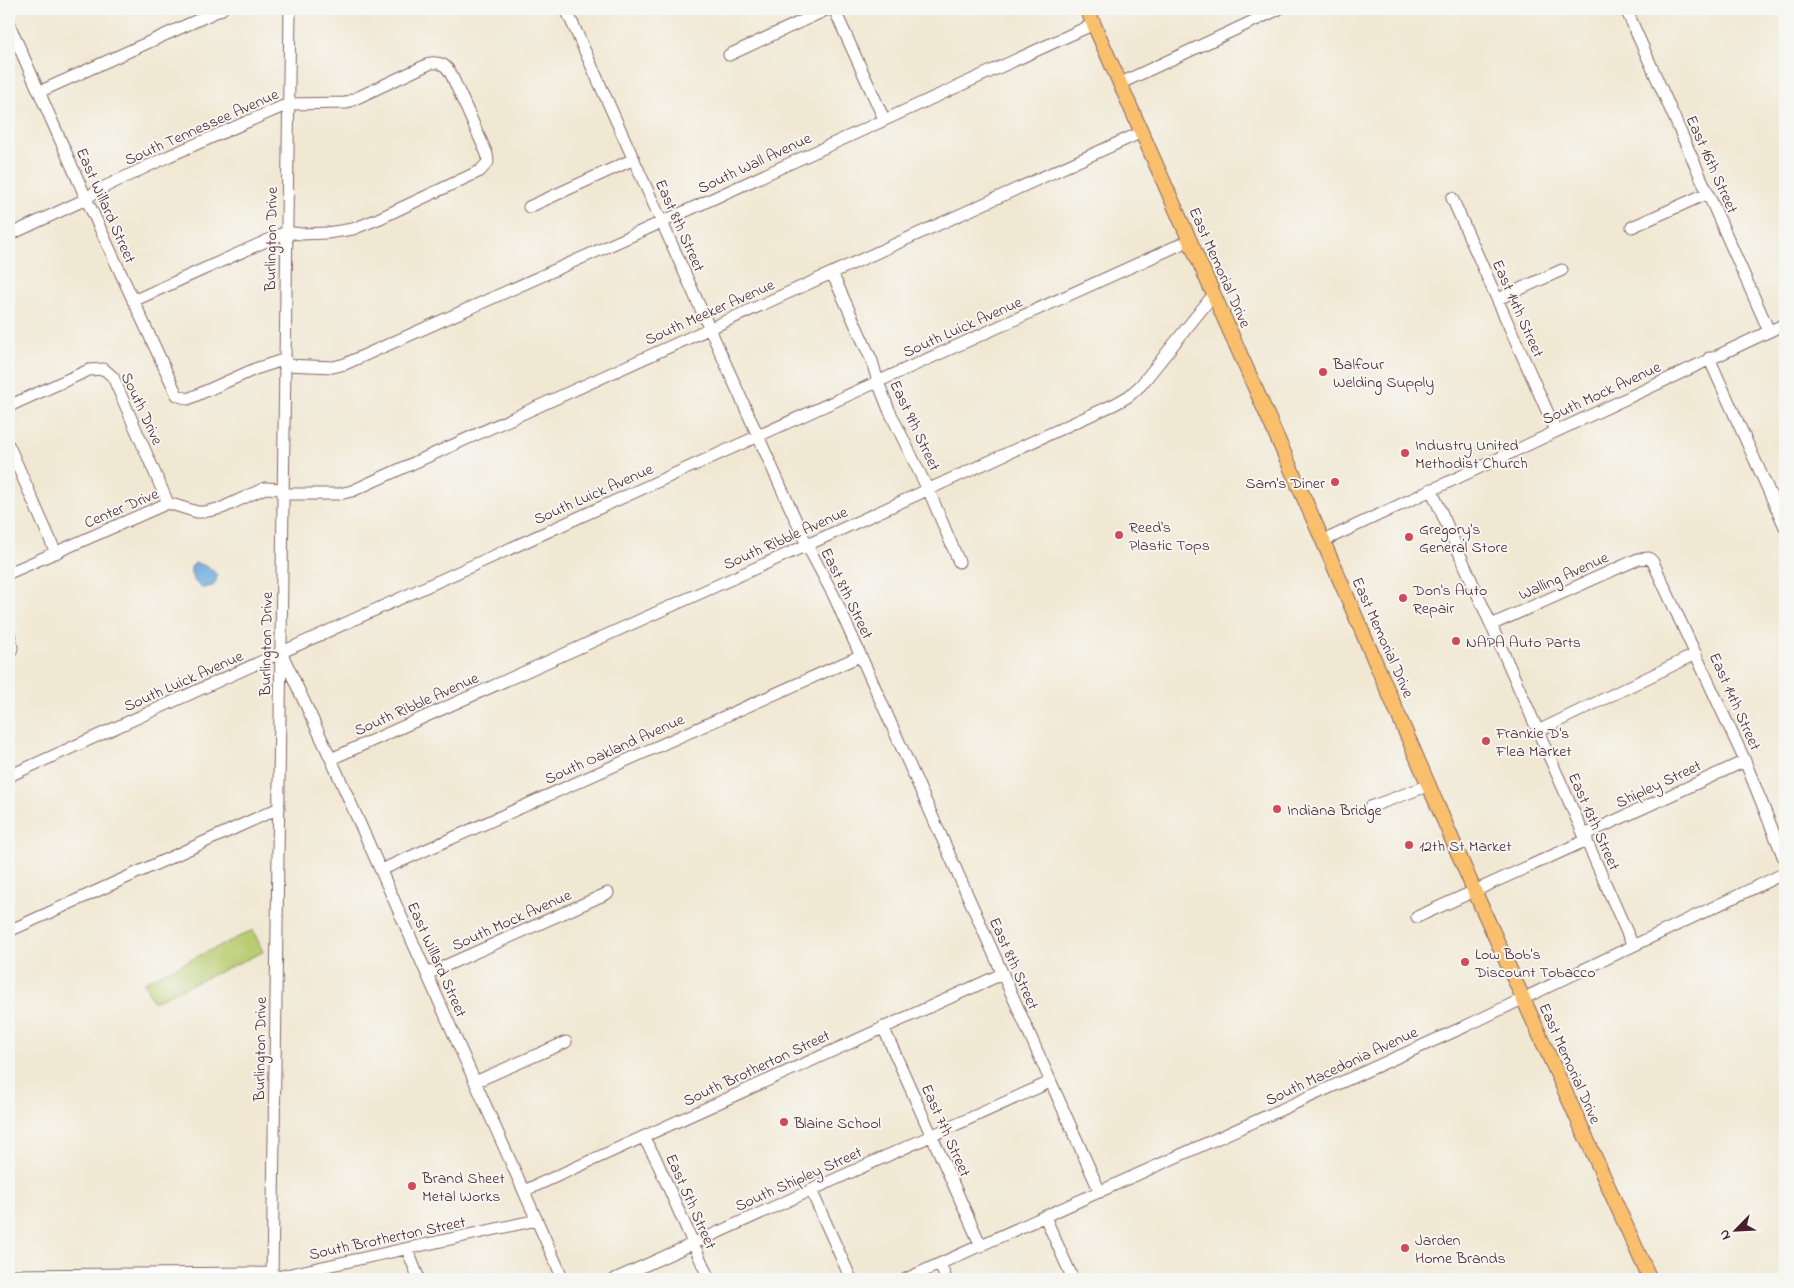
<svg xmlns="http://www.w3.org/2000/svg" width="1794" height="1288" font-family="'Indie Flower',sans-serif">
<style>
.green{fill:#b8cc70;stroke:#81764e}
.water{fill:#6aa9dd;stroke:#5a6484}
.lines{fill:none;stroke-linecap:round;stroke-linejoin:round}
.minor-casing{stroke:#846566;stroke-width:13}
.major-casing{stroke:#846566;stroke-width:16}
.minor{stroke:#fff;stroke-width:11}
.major{stroke:#f9bf6d;stroke-width:14}
.poi-dot{fill:#d1495b;stroke:#f6f6f2;stroke-width:2}
.labels{text-anchor:middle;stroke-width:4;stroke-linejoin:round;paint-order:stroke}
.street-label{font-size:16px;fill:#4a1f2b;stroke:#f6f6f2}
.poi-label{font-size:16px;fill:#4a1f2b;stroke:#f6f6f2;text-anchor:start}
</style>
<rect width="100%" height="100%" fill="#f6f6f2"/>
<filter id="ink" filterUnits="userSpaceOnUse"><feTurbulence type="fractalNoise" baseFrequency=".02" numOctaves="2"/><feDisplacementMap in="SourceGraphic" scale="10" xChannelSelector="R" yChannelSelector="G"/><feConvolveMatrix kernelMatrix="1 2 1 2 8 2 1 2 1" color-interpolation-filters="sRGB"/></filter>
<filter id="wash" filterUnits="userSpaceOnUse"><feTurbulence type="fractalNoise" baseFrequency=".0096" numOctaves="4" result="noise"/><feDisplacementMap in="SourceGraphic" scale="20" xChannelSelector="R" yChannelSelector="G"/><feGaussianBlur stdDeviation="1.12" result="paint"/><feColorMatrix in="noise" values="0 0 0 0 0 0 0 0 0 0 0 0 0 0 0 0 0 1.4 0 .05"/><feComposite in="paint" operator="in"/></filter>
<g filter="url(#wash)">
<rect width="100%" height="100%" fill="#f1e8d3"/>
<path class="green" d="M 253,930 L 263,952 L 153,1002 L 144,982 Z"/>
<path class="water" d="M 195,563 C 203,564 212,568 217,575 L 216,581 L 213,586 L 202,588 C 194,582 190,577 191,567 Z"/>
</g>
<g filter="url(#ink)">
<g class="lines">
<g class="minor-casing">
<path id="minor" d="M 566,9 L 807,545 L 834,596 L 1100,1192
M 834,9 L 884,119
M 1626,9 L 1769,331
M 9,24 L 86,198 L 177,395 L 188,399 L 255,369 L 286,359
M 729,55 L 828,9
M 1121,83 L 1279,9
M 39,92 L 222,9
M 1452,198 L 1556,431
M 529,207 L 634,159
M 1632,227 L 1708,193
M 9,235 L 84,200 L 98,190 L 169,156 L 288,104 L 346,103 L 431,63 C 441,62 446,65 451,74 L 487,154 L 488,162 L 480,171 L 378,219 L 353,229 L 327,233 L 301,234 L 286,232 L 133,301
M 832,273 L 872,361 L 878,382 L 889,410 L 932,498 L 959,562
M 1498,299 L 1562,270
M 1709,358 L 1785,527
M 286,365 L 333,367 L 345,364 L 662,222 L 1094,24
M 9,406 L 89,370 L 104,369 L 113,377 L 168,503
M 9,446 L 56,553
M 1431,489 L 1633,946
M 283,494 L 339,494 L 352,491 L 1142,132
M 1323,541 L 1785,324
M 9,573 L 168,503 L 197,512 L 204,512 L 222,508 L 265,488 L 283,489
M 1491,625 L 1638,559 L 1649,558 L 1653,562 L 1745,761 L 1785,861
M 9,634 L 12,648 L 9,657
M 282,654 L 331,759 L 563,1279
M 1538,731 L 1696,654
M 331,759 L 807,545 L 1115,404 L 1129,396 L 1141,385 L 1214,294
M 9,776 L 1190,240
M 1370,807 L 1430,785
M 1584,835 L 1745,761
M 381,870 L 860,656
M 1417,917 L 1587,840
M 9,931 L 279,808
M 427,974 L 608,893
M 883,1027 L 981,1246
M 475,1082 L 566,1042
M 643,1137 L 655,1157 L 709,1279
M 811,1190 L 851,1279
M 524,1191 L 1002,974
M 1045,1217 L 1073,1279
M 407,1249 L 419,1279
M 940,1264 L 946,1279
M 9,1275 L 273,1273
M 272,1278 L 537,1220
M 272,1279 L 290,9
M 615,1279 L 1050,1082
M 906,1279 L 1466,1026 L 1785,873"/>
</g>
<g class="major-casing">
<path id="major" d="M 1087,9 L 1323,541 L 1474,890 L 1650,1279"/>
</g>
<use href="#minor" class="minor"/>
<use href="#major" class="major"/>
</g>
</g>
<g class="poi-dot">
<circle cx="1323" cy="372" r="5"/>
<circle cx="1405" cy="453" r="5"/>
<circle cx="1335" cy="482" r="5"/>
<circle cx="1119" cy="535" r="5"/>
<circle cx="1409" cy="537" r="5"/>
<circle cx="1403" cy="598" r="5"/>
<circle cx="1456" cy="641" r="5"/>
<circle cx="1486" cy="741" r="5"/>
<circle cx="1277" cy="809" r="5"/>
<circle cx="1409" cy="845" r="5"/>
<circle cx="1465" cy="962" r="5"/>
<circle cx="784" cy="1122" r="5"/>
<circle cx="412" cy="1186" r="5"/>
<circle cx="1405" cy="1248" r="5"/>
</g>
<g class="labels">
<g class="street-label">
<text transform="translate(201 126) rotate(-24)" y="6">South Tennessee Avenue</text>
<text transform="translate(754 162) rotate(-25)" y="6">South Wall Avenue</text>
<text transform="translate(1713 164) rotate(66)" y="6">East 16th Street</text>
<text transform="translate(107 205) rotate(66)" y="6">East Willard Street</text>
<text transform="translate(681 225) rotate(66)" y="6">East 8th Street</text>
<text transform="translate(270 239) rotate(-89)" y="6">Burlington Drive</text>
<text transform="translate(1221 267) rotate(66)" y="6">East Memorial Drive</text>
<text transform="translate(1519 308) rotate(66)" y="6">East 14th Street</text>
<text transform="translate(709 311) rotate(-24)" y="6">South Meeker Avenue</text>
<text transform="translate(962 326) rotate(-24)" y="6">South Luick Avenue</text>
<text transform="translate(1601 392) rotate(-25)" y="6">South Mock Avenue</text>
<text transform="translate(143 408) rotate(65)" y="6">South Drive</text>
<text transform="translate(916 425) rotate(65)" y="6">East 9th Street</text>
<text transform="translate(593 493) rotate(-24)" y="6">South Luick Avenue</text>
<text transform="translate(121 507) rotate(-23)" y="6">Center Drive</text>
<text transform="translate(785 537) rotate(-24)" y="6">South Ribble Avenue</text>
<text transform="translate(1563 575) rotate(-24)" y="6">Walling Avenue</text>
<text transform="translate(848 593) rotate(64)" y="6">East 8th Street</text>
<text transform="translate(1384 637) rotate(66)" y="6">East Memorial Drive</text>
<text transform="translate(265 644) rotate(-89)" y="6">Burlington Drive</text>
<text transform="translate(183 680) rotate(-24)" y="6">South Luick Avenue</text>
<text transform="translate(1736 701) rotate(66)" y="6">East 14th Street</text>
<text transform="translate(416 703) rotate(-24)" y="6">South Ribble Avenue</text>
<text transform="translate(614 748) rotate(-24)" y="6">South Oakland Avenue</text>
<text transform="translate(1658 783) rotate(-25)" y="6">Shipley Street</text>
<text transform="translate(1595 821) rotate(66)" y="6">East 13th Street</text>
<text transform="translate(511 919) rotate(-24)" y="6">South Mock Avenue</text>
<text transform="translate(438 959) rotate(66)" y="6">East Willard Street</text>
<text transform="translate(1015 963) rotate(66)" y="6">East 8th Street</text>
<text transform="translate(259 1049) rotate(-89)" y="6">Burlington Drive</text>
<text transform="translate(1571 1063) rotate(66)" y="6">East Memorial Drive</text>
<text transform="translate(1341 1065) rotate(-25)" y="6">South Macedonia Avenue</text>
<text transform="translate(756 1067) rotate(-25)" y="6">South Brotherton Street</text>
<text transform="translate(947 1130) rotate(66)" y="6">East 7th Street</text>
<text transform="translate(798 1178) rotate(-24)" y="6">South Shipley Street</text>
<text transform="translate(692 1201) rotate(66)" y="6">East 5th Street</text>
<text transform="translate(387 1237) rotate(-12)" y="6">South Brotherton Street</text>
</g>
<g class="poi-label">
<text x="1333" y="369">Balfour<tspan x="1333" dy="18">Welding Supply</tspan></text>
<text x="1415" y="450">Industry United<tspan x="1415" dy="18">Methodist Church</tspan></text>
<text x="1325" y="488" text-anchor="end">Sam's Diner</text>
<text x="1129" y="532">Reed's<tspan x="1129" dy="18">Plastic Tops</tspan></text>
<text x="1419" y="534">Gregory's<tspan x="1419" dy="18">General Store</tspan></text>
<text x="1413" y="595">Don's Auto<tspan x="1413" dy="18">Repair</tspan></text>
<text x="1466" y="647">NAPA Auto Parts</text>
<text x="1496" y="738">Frankie D's<tspan x="1496" dy="18">Flea Market</tspan></text>
<text x="1287" y="815">Indiana Bridge</text>
<text x="1419" y="851">12th St Market</text>
<text x="1475" y="959">Low Bob's<tspan x="1475" dy="18">Discount Tobacco</tspan></text>
<text x="794" y="1128">Blaine School</text>
<text x="422" y="1183">Brand Sheet<tspan x="422" dy="18">Metal Works</tspan></text>
<text x="1415" y="1245">Jarden<tspan x="1415" dy="18">Home Brands</tspan></text>
</g>
</g>
<rect width="1794" height="1288" fill="none" stroke="#f6f6f2" stroke-width="30"/>
<g transform="translate(1736 1230) rotate(246)" stroke="#f6f6f2" stroke-width="4" paint-order="stroke">
<path d="M0-4L9 19L0 12L-9 19Z" fill="#4a1f2b"/>
<text y="-8" font-size="14" font-weight="bold" text-anchor="middle" fill="#4a1f2b">N</text>
</g>
</svg>
